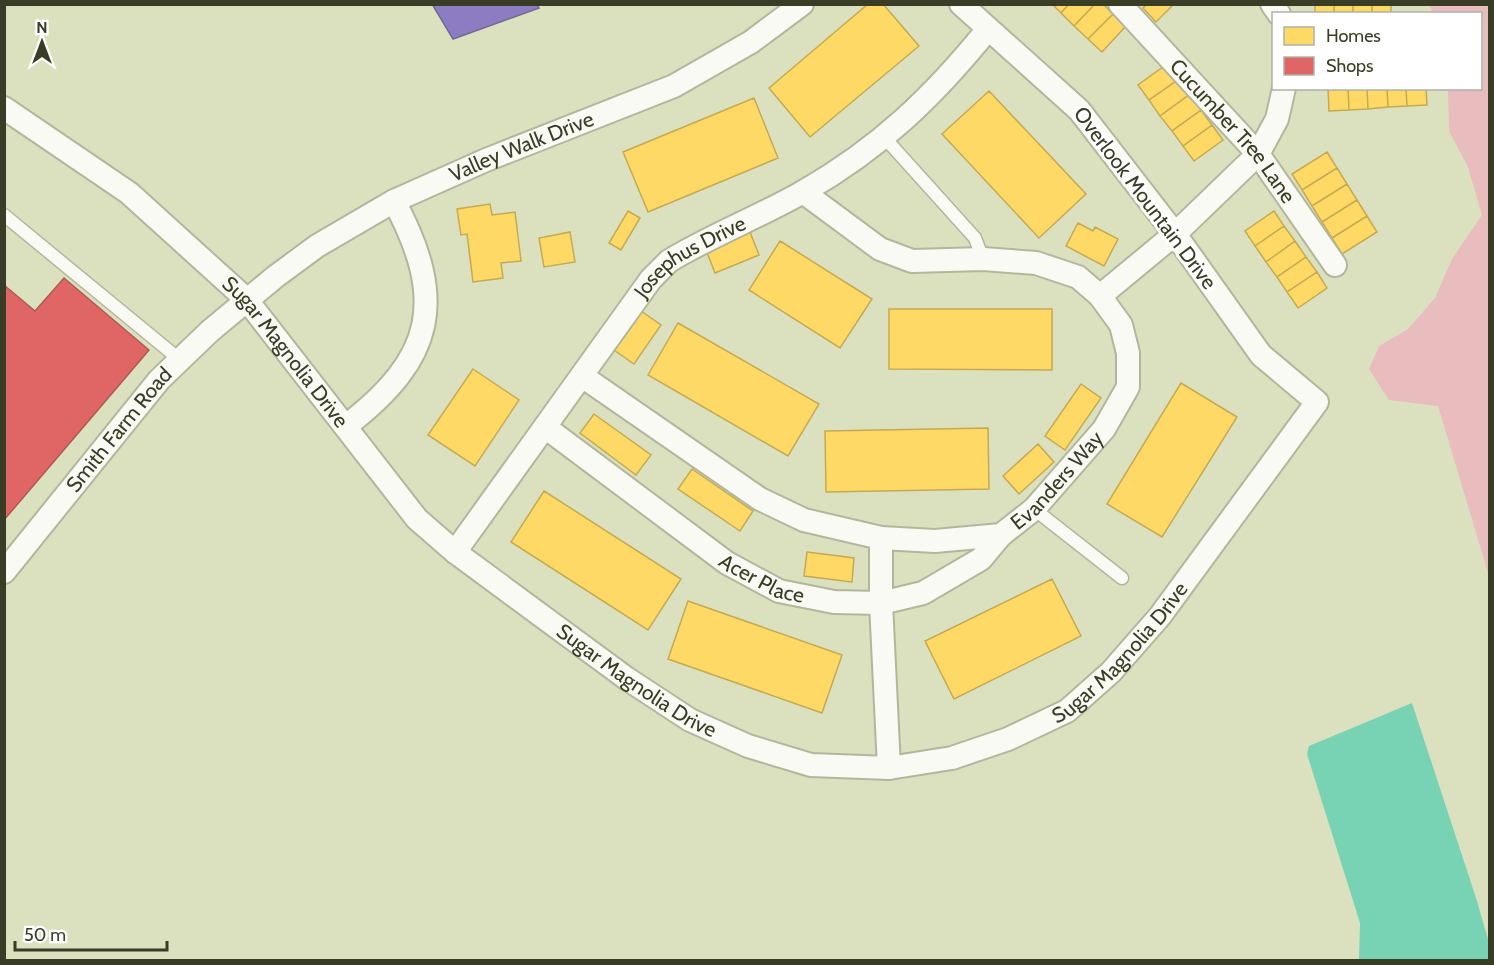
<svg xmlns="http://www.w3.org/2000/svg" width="1494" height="965" font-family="Cabin,sans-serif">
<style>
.green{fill:#e9bcbe}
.water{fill:#78d3b4}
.homes{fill:#ffd966;stroke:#c4aa52;stroke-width:1.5}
.shops{fill:#e06666;stroke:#ae5a52;stroke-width:1.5}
.offices{fill:#8e7cc3;stroke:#756994;stroke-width:1.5}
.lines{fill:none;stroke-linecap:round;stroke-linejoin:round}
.lane-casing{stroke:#b2b79c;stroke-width:15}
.street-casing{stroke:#b2b79c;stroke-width:26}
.lane{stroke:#fafaf5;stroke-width:12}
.street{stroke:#fafaf5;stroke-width:22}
.labels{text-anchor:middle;stroke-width:6;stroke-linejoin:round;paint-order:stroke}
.street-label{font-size:21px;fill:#3a3d25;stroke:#fff}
</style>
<rect width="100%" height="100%" fill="#dbe1bf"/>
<path class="green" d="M 1429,5 L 1489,5 L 1489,576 L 1438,406 L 1389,400 L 1369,369 L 1379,346 L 1408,329 L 1435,298 L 1452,259 L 1482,215 L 1468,167 L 1449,131 L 1448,89 L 1480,88 L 1480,14 L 1433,13 Z"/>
<path class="water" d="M 1412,703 L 1477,901 L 1489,943 L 1489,960 L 1359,960 L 1360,923 L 1307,754 L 1309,746 Z"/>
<path class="homes" d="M 868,4 L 883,4 L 919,46 L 810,137 L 769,88 Z
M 1052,4 L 1069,4 L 1061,13 Z
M 1069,4 L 1095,4 L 1074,26 L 1061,13 Z
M 1095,4 L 1103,4 L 1113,14 L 1088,39 L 1074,26 Z
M 1147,4 L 1174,4 L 1156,22 L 1143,8 Z
M 1315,4 L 1334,4 L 1334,14 L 1315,14 Z
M 1334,4 L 1353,4 L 1353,14 L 1334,14 Z
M 1353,4 L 1372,4 L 1372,14 L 1353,14 Z
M 1372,4 L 1391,4 L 1391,14 L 1372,14 Z
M 1113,14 L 1126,26 L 1102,52 L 1088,39 Z
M 1167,64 L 1179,79 L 1149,100 L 1138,85 Z
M 1179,79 L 1190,94 L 1160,116 L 1149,100 Z
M 1328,88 L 1348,88 L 1349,110 L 1329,111 Z
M 1348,88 L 1367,88 L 1368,109 L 1349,110 Z
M 1367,88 L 1387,88 L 1388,107 L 1368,109 Z
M 1387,88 L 1406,88 L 1407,106 L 1388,107 Z
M 1406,88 L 1426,88 L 1427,105 L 1407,106 Z
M 989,91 L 1086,194 L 1039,238 L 942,134 Z
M 1190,94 L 1201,110 L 1172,131 L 1160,116 Z
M 754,98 L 778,158 L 648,212 L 623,152 Z
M 1201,110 L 1212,125 L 1183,146 L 1172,131 Z
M 1212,125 L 1223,140 L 1194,161 L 1183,146 Z
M 1327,152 L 1337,168 L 1302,190 L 1292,174 Z
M 1337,168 L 1347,184 L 1312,206 L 1302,190 Z
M 1347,184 L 1357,200 L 1322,222 L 1312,206 Z
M 1357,200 L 1367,216 L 1332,238 L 1322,222 Z
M 490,204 L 492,215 L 515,212 L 521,261 L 501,263 L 503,278 L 473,282 L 467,234 L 461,235 L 457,209 Z
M 628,211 L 640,218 L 621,250 L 609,243 Z
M 1274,211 L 1284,226 L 1255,246 L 1245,231 Z
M 1367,216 L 1377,232 L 1342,254 L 1332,238 Z
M 1078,223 L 1093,231 L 1095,227 L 1118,239 L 1104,266 L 1066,246 Z
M 1284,226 L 1295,241 L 1266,262 L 1255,246 Z
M 570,232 L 575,262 L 544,267 L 539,238 Z
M 750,232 L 759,255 L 715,273 L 706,250 Z
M 780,241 L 872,299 L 840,348 L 749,290 Z
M 1295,241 L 1306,257 L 1277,277 L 1266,262 Z
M 1306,257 L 1317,272 L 1287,292 L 1277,277 Z
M 1317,272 L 1327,288 L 1298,308 L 1287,292 Z
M 889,309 L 1052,309 L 1052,370 L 889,369 Z
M 641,311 L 661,325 L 634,364 L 614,350 Z
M 678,323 L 819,404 L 788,456 L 648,375 Z
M 473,369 L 519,400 L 475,466 L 428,435 Z
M 1181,383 L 1237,417 L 1162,537 L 1107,504 Z
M 1081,384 L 1101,398 L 1065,450 L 1045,436 Z
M 594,414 L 651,455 L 636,475 L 580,433 Z
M 988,428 L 989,489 L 826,492 L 825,431 Z
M 1038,444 L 1054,462 L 1019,494 L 1003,476 Z
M 692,469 L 753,511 L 740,531 L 678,489 Z
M 544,491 L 681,579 L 648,630 L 511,542 Z
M 807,552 L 854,558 L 852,582 L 804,576 Z
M 1052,579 L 1081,636 L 954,699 L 925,641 Z
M 688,601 L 842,655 L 822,713 L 668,659 Z"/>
<path class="shops" d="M 64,278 L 149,350 L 4,520 L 4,285 L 35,311 Z"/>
<path class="offices" d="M 432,4 L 537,4 L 539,8 L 453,39 Z"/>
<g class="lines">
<g class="lane-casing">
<path id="lane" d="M 884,137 L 975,238 L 983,259
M 4,215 L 179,359
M 1034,509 L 1122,578"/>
</g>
<g class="street-casing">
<g id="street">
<path id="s1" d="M 1120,4 L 1258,154 L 1335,265"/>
<path d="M 1272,4 L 1279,14"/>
<path id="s2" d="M 4,108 L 129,193 L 246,299 L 417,519 L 455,552 L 626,678 L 690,720 L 748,746 L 811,765 L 889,768 L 952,758 L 1008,739 L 1067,711 L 1111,672 L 1160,616 L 1317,402 L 1261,355 L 1175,234 L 1079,110 L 961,4"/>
<path d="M 1100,296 L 1175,234 L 1258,154 L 1277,119 L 1284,88"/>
<path id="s3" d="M 582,376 L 760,499 L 804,520 L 881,538 L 935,541 L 1001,535 L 1034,509 L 1104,429 L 1128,387 L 1128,353 L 1121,325 L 1100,296 L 1078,277 L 1036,263 L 983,259 L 912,261 L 880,249 L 803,192"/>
<path d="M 346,426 C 435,358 447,300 394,201"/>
<path id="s4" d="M 545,427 L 727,563 L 779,591 L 834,602 L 881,603 L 923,593 L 981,559 L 1001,535"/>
<path d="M 881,538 L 881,603 L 889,768"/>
<path id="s5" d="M 455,552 L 651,279 L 669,261 C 712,235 759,217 803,192 C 880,148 933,97 988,29"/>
<path id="s6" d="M 4,572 L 159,380 L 210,331 L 275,277 L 317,246 L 394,201 L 486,160 L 674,86 L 751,42 L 802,4"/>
</g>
</g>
<use href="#lane" class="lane"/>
<use href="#street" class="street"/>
</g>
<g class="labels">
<g class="street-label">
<text dy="7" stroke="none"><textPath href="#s1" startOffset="170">Cucumber Tree Lane</textPath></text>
<text dy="7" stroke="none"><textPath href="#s6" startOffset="682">Valley Walk Drive</textPath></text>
<text transform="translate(1145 198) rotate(53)" y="7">Overlook Mountain Drive</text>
<text dy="7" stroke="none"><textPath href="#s5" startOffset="381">Josephus Drive</textPath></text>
<text dy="7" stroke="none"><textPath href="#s2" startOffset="375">Sugar Magnolia Drive</textPath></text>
<text dy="7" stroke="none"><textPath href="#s6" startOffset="183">Smith Farm Road</textPath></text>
<text dy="7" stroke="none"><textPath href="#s3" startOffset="543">Evanders Way</textPath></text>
<text dy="7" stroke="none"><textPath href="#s4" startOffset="266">Acer Place</textPath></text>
<text dy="7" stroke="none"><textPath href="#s2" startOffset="1401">Sugar Magnolia Drive</textPath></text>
<text dy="7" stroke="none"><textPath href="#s2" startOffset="861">Sugar Magnolia Drive</textPath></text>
</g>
</g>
<rect width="1494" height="965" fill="none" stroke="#3a3d25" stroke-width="12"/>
<rect x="1272" y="12" width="210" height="78" fill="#ffffff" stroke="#b0b1a8" stroke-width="1.5"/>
<rect x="1284" y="27" width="30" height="18" fill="#ffd966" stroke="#b0b1a8" stroke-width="1.5"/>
<text x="1326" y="42" font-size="18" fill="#3a3d25">Homes</text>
<rect x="1284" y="57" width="30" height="18" fill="#e06666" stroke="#b0b1a8" stroke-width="1.5"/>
<text x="1326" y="72" font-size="18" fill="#3a3d25">Shops</text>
<g transform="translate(42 42)" stroke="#ffffff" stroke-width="4.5" paint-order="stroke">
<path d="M0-4.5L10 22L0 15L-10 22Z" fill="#3a3d25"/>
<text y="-9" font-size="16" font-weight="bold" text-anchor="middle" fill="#3a3d25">N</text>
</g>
<path d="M15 941v9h152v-9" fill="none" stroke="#3a3d25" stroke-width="3"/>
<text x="24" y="941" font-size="18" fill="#3a3d25" stroke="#ffffff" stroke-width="4.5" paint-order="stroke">50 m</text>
</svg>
